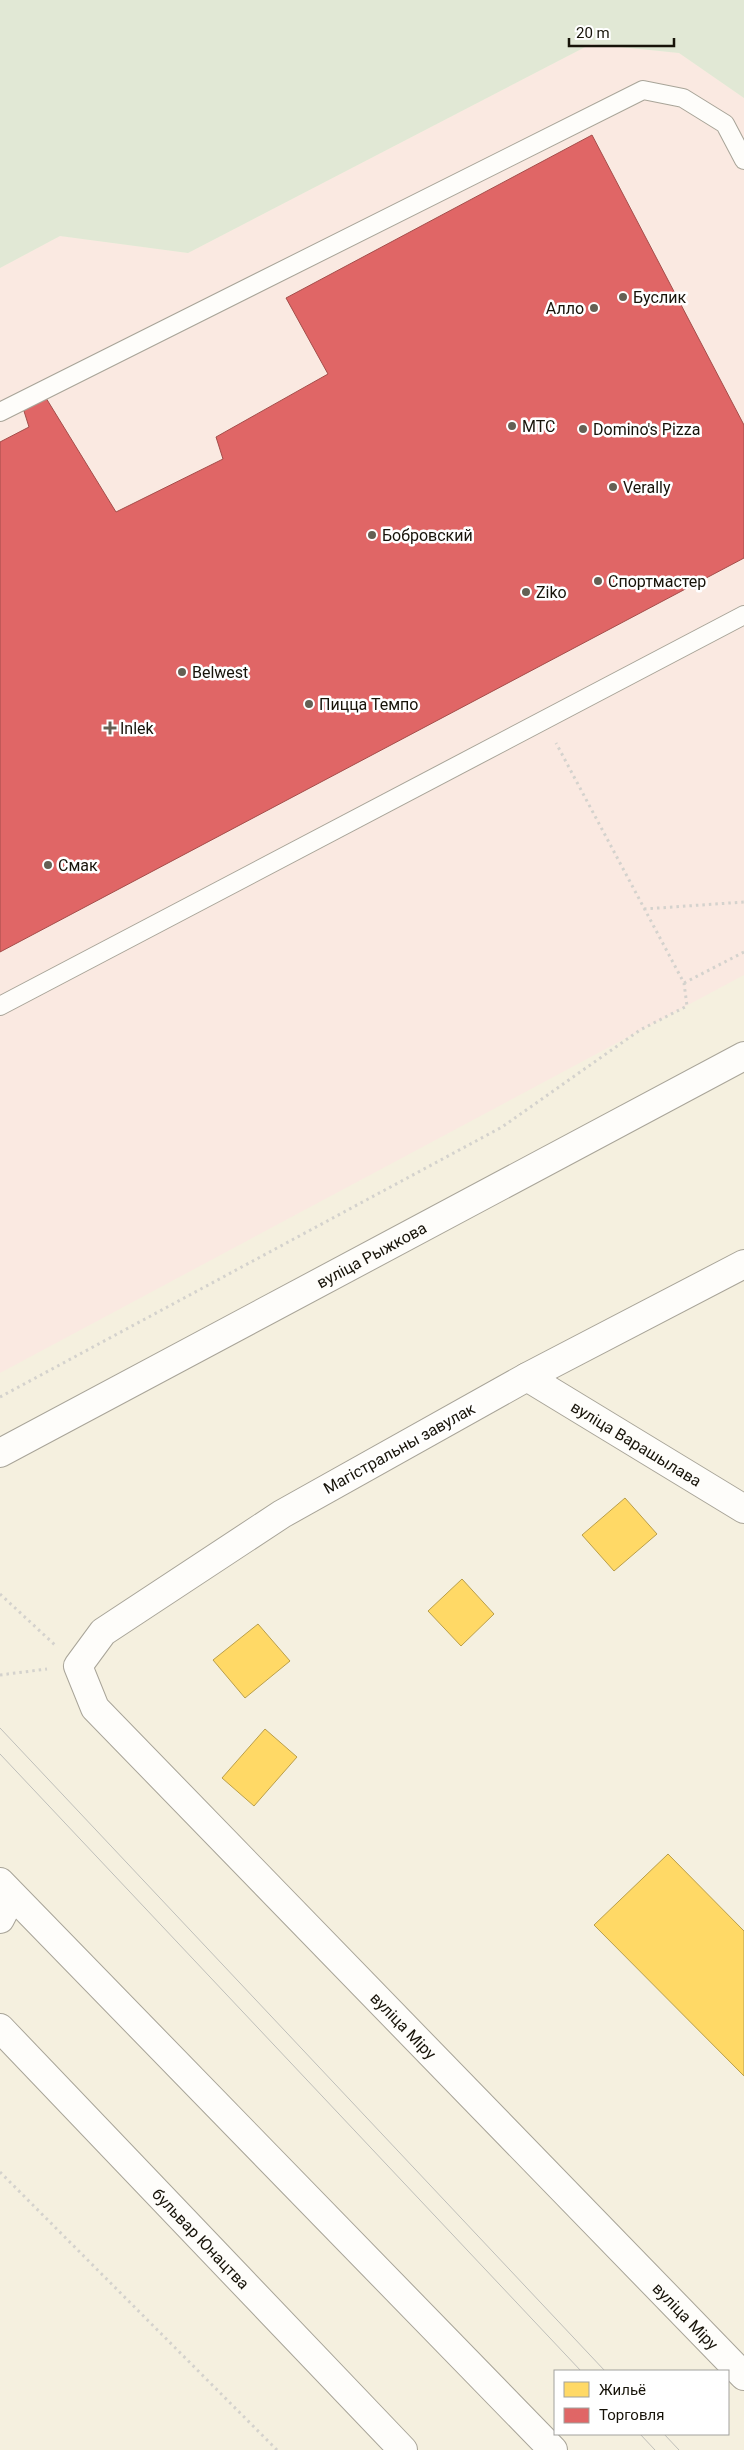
<svg xmlns="http://www.w3.org/2000/svg" width="744" height="2450" font-family="Roboto,sans-serif">
<style>
.commercial{fill:#fae9e1}
.green{fill:#e1e8d5}
.homes{fill:#ffd966;stroke:#b99e4a}
.shops{fill:#e06666;stroke:#a44d4a}
.lines{fill:none;stroke-linecap:round;stroke-linejoin:round}
.service-casing{stroke:#a8a498;stroke-width:20}
.minor-casing{stroke:#a8a498;stroke-width:30}
.tertiary-casing{stroke:#a8a498;stroke-width:30}
.secondary-casing{stroke:#a8a498;stroke-width:30}
.path{stroke:#d4d2cd;stroke-width:3;stroke-dasharray:2.5 4;stroke-linecap:butt}
.service{stroke:#fefdfa;stroke-width:18}
.minor{stroke:#fefdfa;stroke-width:28}
.tertiary{stroke:#fefdfa;stroke-width:28}
.secondary{stroke:#fefdfa;stroke-width:28}
.tram{stroke:#bfbfba;stroke-width:1}
.poi-dot{fill:#656054;stroke:#fff;stroke-width:2}
.labels{text-anchor:middle;stroke-width:5;stroke-linejoin:round;paint-order:stroke}
.poi-label{font-size:16px;fill:#171309;stroke:#fff;text-anchor:start}
.street-label{font-size:16px;fill:#171309;stroke:#fff}
</style>
<rect width="100%" height="100%" fill="#f5f0df"/>
<path class="commercial" d="M 591,44 L 679,53 L 744,98 L 744,975 L 0,1373 L 0,268 L 60,236 L 188,253 Z"/>
<path class="green" d="M 0,0 L 744,0 L 744,98 L 679,53 L 591,44 L 188,253 L 60,236 L 0,268 Z"/>
<path class="homes" d="M 625,1498 L 657,1534 L 614,1571 L 582,1535 Z
M 462,1579 L 494,1614 L 461,1646 L 428,1611 Z
M 258,1624 L 290,1661 L 245,1698 L 213,1660 Z
M 265,1729 L 297,1757 L 254,1806 L 222,1778 Z
M 668,1854 L 744,1931 L 744,2076 L 594,1925 Z"/>
<path class="shops" d="M 592,135 L 744,425 L 744,558 L 0,952 L 0,442 L 29,427 L 23,408 L 46,398 L 116,512 L 223,459 L 216,437 L 328,374 L 286,298 Z"/>
<g class="lines">
<g class="service-casing">
<path id="service" d="M 0,412 L 643,90 L 683,98 L 725,124 L 744,160
M 0,1006 L 744,615"/>
</g>
<g class="minor-casing">
<g id="minor">
<path id="s1" d="M 744,1264 L 527,1377 L 282,1514 L 103,1632 L 78,1666 L 95,1708 L 744,2376"/>
<path id="s2" d="M 527,1377 L 744,1509"/>
<path id="s3" d="M 0,2028 L 403,2450"/>
</g>
</g>
<g class="tertiary-casing">
<path id="tertiary" d="M 0,1919 L 12,1896"/>
</g>
<g class="secondary-casing">
<g id="secondary">
<path id="s4" d="M 0,1453 L 744,1056"/>
<path d="M 0,1882 L 553,2450"/>
</g>
</g>
<path class="path" d="M 644,909 L 744,902
M 684,983 L 744,952
M 0,1397 L 502,1127 L 640,1030 L 687,1006 L 684,983 L 556,743
M 0,1594 L 55,1645
M 0,1675 L 47,1669
M 0,2172 L 277,2450"/>
<use href="#service" class="service"/>
<use href="#minor" class="minor"/>
<use href="#tertiary" class="tertiary"/>
<use href="#secondary" class="secondary"/>
<path class="tram" d="M 0,1728 L 605,2371
M 0,1754 L 581,2371
M 640,2434 L 655,2450
M 664,2434 L 679,2450"/>
</g>
<g class="poi-dot">
<circle cx="623" cy="297" r="5"/>
<circle cx="594" cy="308" r="5"/>
<circle cx="512" cy="426" r="5"/>
<circle cx="583" cy="429" r="5"/>
<circle cx="613" cy="487" r="5"/>
<circle cx="372" cy="535" r="5"/>
<circle cx="598" cy="581" r="5"/>
<circle cx="526" cy="592" r="5"/>
<circle cx="182" cy="672" r="5"/>
<circle cx="309" cy="704" r="5"/>
<path d="M107.5 720.5h5v5h5v5h-5v5h-5v-5h-5v-5h5z"/>
<circle cx="48" cy="865" r="5"/>
</g>
<g class="labels">
<g class="poi-label">
<text x="633" y="303">Буслик</text>
<text x="584" y="314" text-anchor="end">Алло</text>
<text x="522" y="432">МТС</text>
<text x="593" y="435">Domino's Pizza</text>
<text x="623" y="493">Verally</text>
<text x="382" y="541">Бобровский</text>
<text x="608" y="587">Спортмастер</text>
<text x="536" y="598">Ziko</text>
<text x="192" y="678">Belwest</text>
<text x="319" y="710">Пицца Темпо</text>
<text x="120" y="734">Inlek</text>
<text x="58" y="871">Смак</text>
</g>
<g class="street-label">
<text dy="6" stroke="none"><textPath href="#s4" startOffset="421">вуліца Рыжкова</textPath></text>
<text dy="6" stroke="none"><textPath href="#s2" startOffset="128">вуліца Варашылава</textPath></text>
<text transform="translate(399 1448) rotate(-29)" y="6">Магістральны завулак</text>
<text dy="6" stroke="none"><textPath href="#s1" startOffset="1270">вуліца Міру</textPath></text>
<text dy="6" stroke="none"><textPath href="#s3" startOffset="291">бульвар Юнацтва</textPath></text>
<text dy="6" stroke="none"><textPath href="#s1" startOffset="1675">вуліца Міру</textPath></text>
</g>
</g>
<rect x="554" y="2370" width="175" height="65" fill="#ffffff" stroke="#a2a19d"/>
<rect x="564" y="2382" width="25" height="15" fill="#ffd966" stroke="#a2a19d"/>
<text x="599" y="2395" font-size="15" fill="#171309">Жильё</text>
<rect x="564" y="2408" width="25" height="15" fill="#e06666" stroke="#a2a19d"/>
<text x="599" y="2420" font-size="15" fill="#171309">Торговля</text>
<path d="M569 38v8h105v-8" fill="none" stroke="#171309" stroke-width="2.5"/>
<text x="576" y="38" font-size="15" fill="#171309" stroke="#ffffff" stroke-width="4" paint-order="stroke">20 m</text>
</svg>
